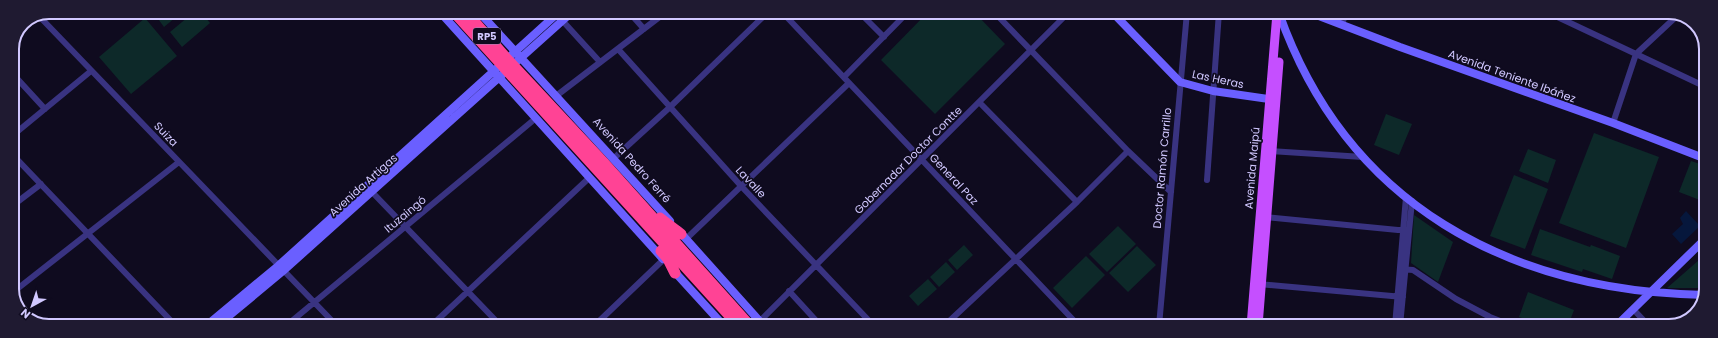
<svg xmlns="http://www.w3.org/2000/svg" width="1718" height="338" font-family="Poppins,sans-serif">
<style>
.green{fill:#0d2929}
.water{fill:#06173c}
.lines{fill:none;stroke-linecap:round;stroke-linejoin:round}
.street{stroke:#393381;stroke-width:6}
.secondary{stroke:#6a5fff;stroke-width:8}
.primary{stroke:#c54fff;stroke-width:9}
.highway{stroke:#ff4395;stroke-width:11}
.labels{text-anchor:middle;stroke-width:3.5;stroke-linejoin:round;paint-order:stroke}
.shield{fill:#0f0b1f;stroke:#978fbc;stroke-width:1}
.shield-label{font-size:10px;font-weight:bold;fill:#d1c8ff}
.street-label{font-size:11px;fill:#d1c8ff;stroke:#0f0b1f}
.rim{fill:none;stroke:#d1c8ff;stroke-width:2}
</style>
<rect width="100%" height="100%" fill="#0f0b1f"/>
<path class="green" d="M 153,12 L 182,12 L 164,27 Z
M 194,12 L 201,12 L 210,23 L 182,47 L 170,32 Z
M 928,12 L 974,12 L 1005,44 L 935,114 L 881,60 Z
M 145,18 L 177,56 L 131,94 L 99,57 Z
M 1386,114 L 1412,124 L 1399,155 L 1374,145 Z
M 1594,133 L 1659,157 L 1626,248 L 1559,223 Z
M 1528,149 L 1556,160 L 1548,183 L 1519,171 Z
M 1691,161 L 1706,166 L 1705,202 L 1679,192 Z
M 1514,175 L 1548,189 L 1525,249 L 1490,236 Z
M 1414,215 L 1453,242 L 1438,282 L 1411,263 Z
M 1118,226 L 1136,244 L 1107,272 L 1089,254 Z
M 1540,229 L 1590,247 L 1591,245 L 1620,256 L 1612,279 L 1583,269 L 1582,272 L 1531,255 Z
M 964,245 L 973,255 L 957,270 L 948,260 Z
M 1137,246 L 1156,265 L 1128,292 L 1109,273 Z
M 1086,256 L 1105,275 L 1072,308 L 1053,288 Z
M 1699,260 L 1705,266 L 1705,288 L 1667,288 Z
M 946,262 L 955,272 L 939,287 L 930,277 Z
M 928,279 L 937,289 L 918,306 L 909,296 Z
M 1528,292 L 1574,310 L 1568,326 L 1544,326 L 1519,317 Z"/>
<path class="water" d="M 1686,211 L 1700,226 L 1681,244 L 1672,234 L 1683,224 L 1680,218 Z"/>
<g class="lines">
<path class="street" d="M 629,12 L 644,29
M 782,12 L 1079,326
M 859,12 L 884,37
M 994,12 L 1128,151 L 1171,192
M 1549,13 L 1706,87
M 39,16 L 336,325
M 560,18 L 600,62
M 1342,24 L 1346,13
M 618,49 L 742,187 L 874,326
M 12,73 L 45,109
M 844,77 L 908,12
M 556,96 L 666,12
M 980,103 L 1077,202
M 1613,123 L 1636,54 L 1679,14
M 12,136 L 91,71
M 1269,151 L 1363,157
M 12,154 L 175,325
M 613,159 L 669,108 L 768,12
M 1207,180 L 1219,12
M 372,192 L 501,326
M 12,206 L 41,184
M 1264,217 L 1398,230 L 1409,230
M 686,239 L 849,83
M 1400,269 L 1413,270 L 1456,299 L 1490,317 L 1513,326
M 1259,284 L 1403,297
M 789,291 L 821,326
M 12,293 L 179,162
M 1633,309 L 1649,326
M 287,325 L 536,118
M 432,325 L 589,178
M 594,326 L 663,260
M 755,326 L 1069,12
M 944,326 L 1077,202 L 1128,151
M 1159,326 L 1187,12
M 1395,326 L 1406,197
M 1400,326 L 1412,201"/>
<path class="secondary" d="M 440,12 L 663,259
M 479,12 L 670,221
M 1112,12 L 1180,82 L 1213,91 L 1276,100
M 1279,13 C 1347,205 1509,291 1705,295
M 1311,13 L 1400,47 L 1613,123 L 1706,159
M 678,230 L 764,326
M 672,269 L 724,326
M 207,325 L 278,266 L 559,12
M 218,325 L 283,271 L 572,12
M 1616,326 L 1705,239"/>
<path class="primary" d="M 1251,326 L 1277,13
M 1258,326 L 1279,62"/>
<path class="highway" d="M 454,12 L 739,326
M 466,12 L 507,59 L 604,163 L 750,326
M 660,218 L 681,234
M 661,251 L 668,259 L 675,273"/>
</g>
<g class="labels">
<rect class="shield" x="473" y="28" width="28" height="16" rx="3"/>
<g class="shield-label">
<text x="487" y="40">RP5</text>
</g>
<g class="street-label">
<text transform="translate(1512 76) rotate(20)" y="4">Avenida Teniente Ibáñez</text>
<text transform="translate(1218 79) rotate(12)" y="4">Las Heras</text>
<text transform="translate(166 134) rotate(46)" y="4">Suiza</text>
<text transform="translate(632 160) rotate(48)" y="4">Avenida Pedro Ferré</text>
<text transform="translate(908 160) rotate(-45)" y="4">Gobernador Doctor Contte</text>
<text transform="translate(1162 168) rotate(-85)" y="4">Doctor Ramón Carrillo</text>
<text transform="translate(1252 168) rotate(-85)" y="4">Avenida Maipú</text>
<text transform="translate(954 179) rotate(47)" y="4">General Paz</text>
<text transform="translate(751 182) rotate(47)" y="4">Lavalle</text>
<text transform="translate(363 185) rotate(-42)" y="4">Avenida Artigas</text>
<text transform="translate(405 214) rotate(-40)" y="4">Ituzaingó</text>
</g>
</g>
<path d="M0 0H1718V338H0ZM49 19H1669A30 30 0 0 1 1699 49V289A30 30 0 0 1 1669 319H49A30 30 0 0 1 19 289V49A30 30 0 0 1 49 19Z" fill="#1f1a31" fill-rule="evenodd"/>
<path class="rim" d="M49 19H1669A30 30 0 0 1 1699 49V289A30 30 0 0 1 1669 319H49A30 30 0 0 1 19 289V49A30 30 0 0 1 49 19Z"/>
<g transform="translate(32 306) rotate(220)" stroke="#0f0b1f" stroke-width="3" paint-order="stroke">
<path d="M0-3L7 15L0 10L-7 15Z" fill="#d1c8ff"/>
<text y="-6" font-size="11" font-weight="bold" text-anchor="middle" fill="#d1c8ff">N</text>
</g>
</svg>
